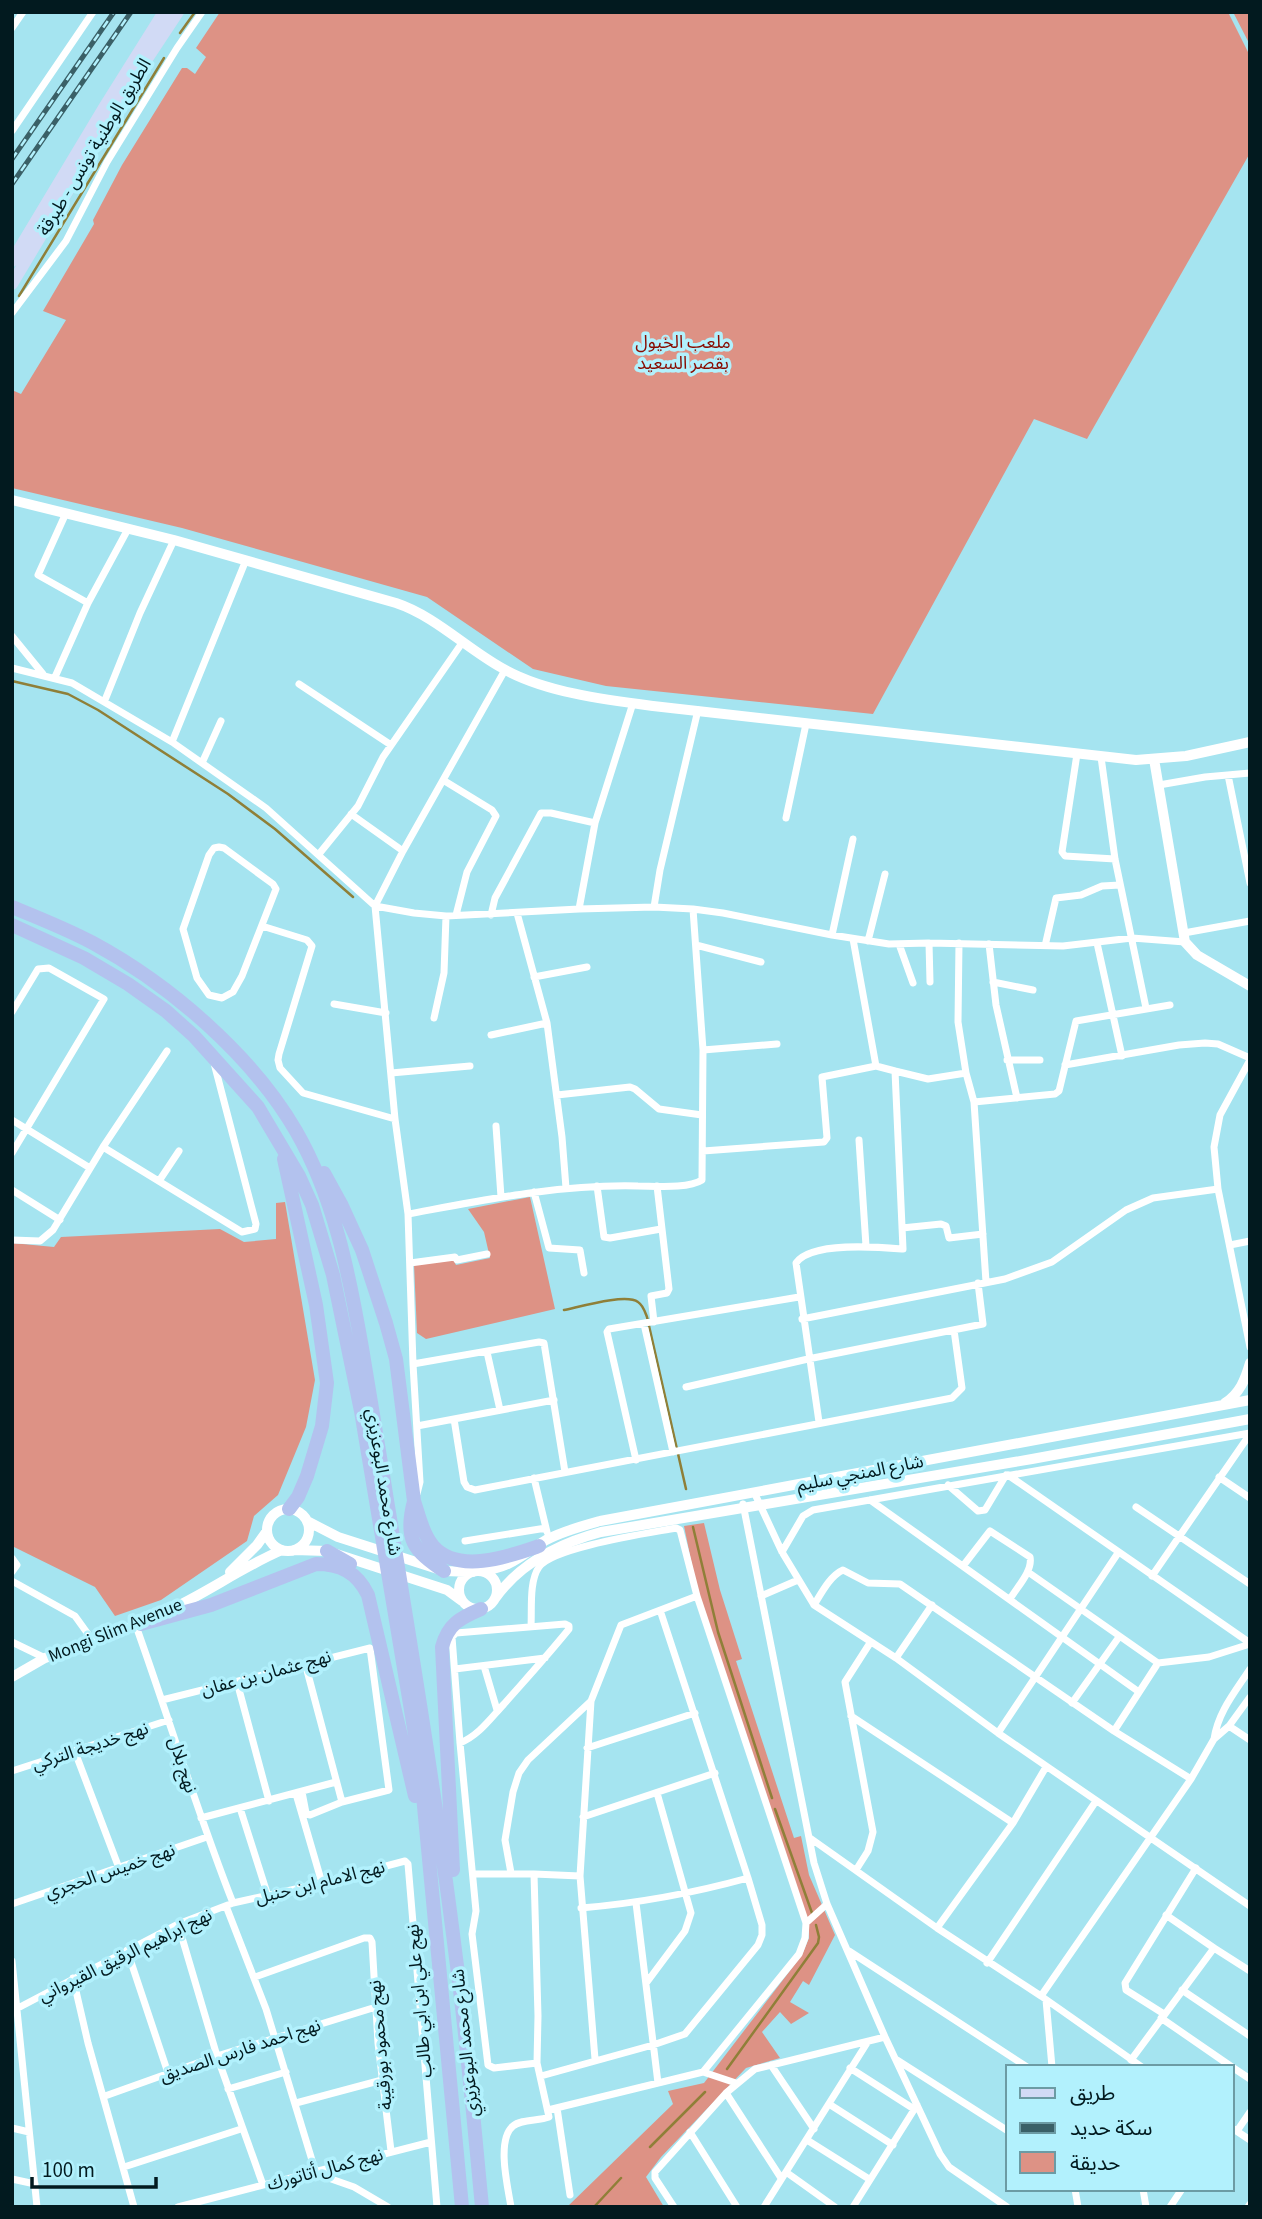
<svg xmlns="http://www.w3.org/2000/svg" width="1262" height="2219" font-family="'Source Sans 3','Noto Sans Arabic',sans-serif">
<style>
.green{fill:#dd9285}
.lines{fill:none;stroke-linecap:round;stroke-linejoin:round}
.stream{stroke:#8f7f38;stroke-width:2.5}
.street{stroke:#fff;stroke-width:7}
.secondary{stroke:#fff;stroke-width:10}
.primary{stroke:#d1daf5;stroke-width:12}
.highway{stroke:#b3c2ee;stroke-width:14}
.rail-casing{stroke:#3a6067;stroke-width:5}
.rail{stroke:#b2f1fd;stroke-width:2.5;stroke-dasharray:8;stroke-linecap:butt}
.labels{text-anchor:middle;stroke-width:7;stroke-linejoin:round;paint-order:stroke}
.street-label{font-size:18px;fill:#021a1f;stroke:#b2f1fd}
.park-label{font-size:18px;fill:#880b00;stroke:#b2f1fd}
</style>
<rect width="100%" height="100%" fill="#a5e4f0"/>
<path class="green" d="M 220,12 L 1228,12 L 1250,56 L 1250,153 L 1087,439 L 1034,419 L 873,714 L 606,686 L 533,669 L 427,597 L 182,528 L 12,488 L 12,390 L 21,394 L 66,320 L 43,311 L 94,224 L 93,220 L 122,165 L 182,68 L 187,68 L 195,74 L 206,57 L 196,48 Z
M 1233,12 L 1250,12 L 1250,45 Z
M 530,1197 L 555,1309 L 426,1339 L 417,1333 L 414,1264 L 453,1259 L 456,1265 L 490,1258 L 484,1232 L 468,1209 Z
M 285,1202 L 315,1380 L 306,1427 L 278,1495 L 254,1516 L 247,1541 L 161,1600 L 115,1616 L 95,1587 L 12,1546 L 12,1243 L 54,1247 L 61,1237 L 220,1229 L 244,1242 L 276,1239 L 276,1203 Z
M 704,1523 L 720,1590 L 742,1659 L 736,1661 L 794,1838 L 801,1836 L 809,1875 L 835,1935 L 809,1985 L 803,1981 L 790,2002 L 809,2013 L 791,2024 L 780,2012 L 762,2032 L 780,2058 L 746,2068 L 661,2157 L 646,2177 L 664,2207 L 567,2207 L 673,2104 L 668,2091 L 704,2083 L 802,1955 L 809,1938 L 809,1923 L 699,1599 L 684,1526 Z"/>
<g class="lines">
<path class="stream" d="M 180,33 L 195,12
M 19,296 L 164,58
M 12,681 L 68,694 L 98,710 L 228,794 L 275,829 L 353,897
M 564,1310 C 579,1307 626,1293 638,1302 C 643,1305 645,1312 647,1317 L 686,1489
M 693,1527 L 718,1632 L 772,1798
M 775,1809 L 812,1913
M 727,2069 L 818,1943 L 819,1937 L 816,1925
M 650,2147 L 705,2092
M 594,2207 L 621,2178"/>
<path class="street" d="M 12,28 L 23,12
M 12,131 L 93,12
M 12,313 L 66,241 L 107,162 L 177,48 L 202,12
M 66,513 L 38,575 L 88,603
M 12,636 L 43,674
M 12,668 L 72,683 L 172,742 L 266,808 L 375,906 L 414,913 L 446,916 L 579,909 L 654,907 L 693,909 L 723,913 L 832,935 L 889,944 L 929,943 L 1063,946 L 1132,938 L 1185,942
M 55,677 L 88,603 L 128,529
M 299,684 L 391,745
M 105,700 L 140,613 L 174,540
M 172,742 L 246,560
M 1077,754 L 1062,852 L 1065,856 L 1115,859
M 1101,757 L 1115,859 L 1146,1008
M 202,763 L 221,721
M 1228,775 L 1250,883
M 443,780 L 492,810 L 496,816 L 467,872 L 456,915
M 1159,785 L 1205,777 L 1250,773
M 351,814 L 403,851
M 786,818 L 806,724
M 219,847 L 224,848 L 273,884 L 276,889 L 242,976 L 233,992 L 222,998 L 209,995 L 197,978 L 183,929 L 209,855 L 214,848 Z
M 319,854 L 358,806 L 383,757 L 462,643
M 654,907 L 660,870 L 698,710
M 579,909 L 595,823 L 633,703
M 517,913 L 547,1023 L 562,1137 L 566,1188
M 491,915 L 495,898 L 541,813 L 551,813 L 595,823
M 262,926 L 307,940 L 312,946 L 279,1054 L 278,1060 L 280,1068 L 303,1093 L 395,1119
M 1184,933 L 1250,921
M 832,935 L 853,839
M 853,939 L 876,1066
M 868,941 L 885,874
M 929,943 L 930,982
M 959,943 L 958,1022 L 966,1073 L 974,1102 L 986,1282
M 1097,943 L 1122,1056
M 899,944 L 913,983
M 989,944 L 996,1005 L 1017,1098
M 696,945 L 761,962
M 1045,946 L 1056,898 L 1081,895 L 1102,886 L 1120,885
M 534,977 L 587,967
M 993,982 L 1033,990
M 334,1004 L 386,1013
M 12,1012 L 38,969 L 49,968 L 104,999 L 12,1153
M 434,1018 L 444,973 L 446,916
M 491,1035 L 547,1023
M 703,1050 L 777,1044
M 1007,1060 L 1040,1060
M 1250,1060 L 1220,1115 L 1214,1147 L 1218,1189 L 1250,1347
M 1065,1065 L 1179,1045 L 1205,1043 L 1218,1044 L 1250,1058
M 895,1071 L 928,1079 L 966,1073
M 391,1073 L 470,1066
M 557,1095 L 630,1087 L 635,1089 L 659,1109 L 702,1115
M 974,1102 L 1055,1094 L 1059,1091 L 1076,1021 L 1170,1005
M 12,1120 L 90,1168
M 496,1126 L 501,1197
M 859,1140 L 866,1246
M 103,1147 L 242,1232 L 255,1229 L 256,1224 L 214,1063
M 703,1151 L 824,1142 L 827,1138 L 822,1077 L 876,1066 L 895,1071 L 903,1249 C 879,1247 811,1241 796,1263 L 819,1422
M 159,1181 L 179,1151
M 597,1186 L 604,1237 L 610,1238 L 661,1229
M 12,1190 L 60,1220
M 534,1192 L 549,1248 L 580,1250 L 584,1273
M 408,1214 C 484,1200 560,1184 638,1186 C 655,1186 688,1189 702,1180 L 703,1050 L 693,909
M 902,1228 L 941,1224 L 946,1226 L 949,1238 L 983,1234
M 12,1240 L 40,1241 L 53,1230 L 103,1147 L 167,1051
M 1230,1245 L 1250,1241
M 410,1263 L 455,1257 L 457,1260 L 487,1254
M 802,1319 L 1005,1279 L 1052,1262 L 1126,1210 L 1153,1198 L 1218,1189
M 654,1322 L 651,1296 L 667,1293 L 669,1289 L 657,1186
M 644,1324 L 673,1452
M 487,1352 L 500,1410
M 413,1364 L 539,1342 L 544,1343 L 565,1472
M 686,1387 L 808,1359 L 983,1324 L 978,1283
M 454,1419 L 464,1482 L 467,1487 L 475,1490 L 952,1398 L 962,1388 L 954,1330
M 417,1426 L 554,1400
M 636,1460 L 607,1332 L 609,1329 L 799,1297
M 1008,1475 L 1250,1643
M 1219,1477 L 1250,1498
M 534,1478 L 547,1532
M 948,1485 L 978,1511 L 985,1510 L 1006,1475
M 754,1492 L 782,1552 L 814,1605 L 896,1658 L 998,1733 L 1250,1906
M 417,1494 L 420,1482 L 413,1364 L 408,1214 L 395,1119 L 375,906 L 403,851 L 505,670
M 870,1500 L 1139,1692
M 743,1504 L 814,1863 L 827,1904 L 885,2037 L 940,2154 L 949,2167 L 1007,2207
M 1136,1507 L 1250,1584
M 465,1541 L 546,1528
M 782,1552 L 803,1516 L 813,1510 L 1250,1433
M 12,1558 L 17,1565 L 12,1572
M 963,1566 L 990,1531 L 1030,1557 C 1033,1571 1017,1587 1010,1599
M 1028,1572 L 1158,1663 L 1209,1657 L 1250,1644
M 1152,1576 L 1250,1434
M 12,1581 L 75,1616 L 93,1641
M 761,1596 L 798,1580
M 814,1605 C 822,1592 830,1576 843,1570 L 868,1583 L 900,1584 L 1114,1731 L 1191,1779
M 136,1626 C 169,1718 197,1812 233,1903
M 531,1626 C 532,1609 529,1581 539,1567 C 553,1547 650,1533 676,1528 L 680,1530 L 697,1596 L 806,1923 L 805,1938 L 799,1954 L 703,2072
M 12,1642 L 45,1658
M 896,1658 L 932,1605
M 305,1663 L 342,1802
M 484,1666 L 497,1710
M 455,1669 L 545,1658
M 237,1682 L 269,1801
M 162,1700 L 370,1648 L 389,1790 L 342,1802 L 310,1815 L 306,1813 L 302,1792
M 1072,1703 L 1119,1637
M 851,1716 L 1013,1823
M 1229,1726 L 1250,1740
M 1114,1731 L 1158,1663
M 998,1733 L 1118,1553
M 1214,1739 C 1218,1712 1235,1692 1250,1669
M 460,1743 C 479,1735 490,1719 504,1704 C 526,1679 548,1655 569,1629 L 569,1626 L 565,1624 L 456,1633 L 452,1637 L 460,1743 L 476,1911 L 472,1934 L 488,2065 L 494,2068 L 537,2063
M 587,1748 L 695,1713
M 75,1752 L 119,1868
M 12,1771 L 169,1720
M 296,1794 L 322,1883
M 240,1808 L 268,1896
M 583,1817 L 715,1773
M 201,1818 L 336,1782
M 810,1838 L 937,1928 L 1041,1996 L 1142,2067
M 856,1870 L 868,1851 L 873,1832 L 845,1682 L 870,1643
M 511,1873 L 505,1840 L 513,1792 L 519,1773 L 528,1760 L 591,1701
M 474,1874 L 534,1874 L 580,1876
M 636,1903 L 658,2083
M 12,1904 L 207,1837
M 226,1906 L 266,2009 L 315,2170
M 581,1908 C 641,1903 690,1894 748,1878
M 1166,1915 L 1214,1948
M 806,1923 L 827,1904
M 178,1924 L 217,2056 L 263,2185
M 937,1928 L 1013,1823 L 1046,1767
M 127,1950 L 168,2073
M 849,1951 L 1027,2067
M 12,1961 L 37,2207
M 987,1963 L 1096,1801
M 255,1977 L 364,1938 L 370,1938 L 372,1942 L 378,2043 L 391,2151
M 73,1978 L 88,2043 L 134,2207
M 647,1982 L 685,1931 L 691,1913 L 657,1793
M 1182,1990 L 1250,2036
M 1041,1996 L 1191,1779 L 1214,1739 L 1229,1726 L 1250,1697
M 1046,2000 L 1052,2067
M 18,2008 L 178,1924 L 233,1903 L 322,1883 L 405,1861 L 408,1864 L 437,2207
M 1164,2014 L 1126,1990 L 1125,1983 L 1196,1868
M 1161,2018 L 1232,2067
M 595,2059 L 580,1876 L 591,1701 L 621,1625 L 697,1596
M 897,2060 L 1008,2131
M 1131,2060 L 1214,1948 L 1250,1971
M 771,2065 L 814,2129
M 1232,2067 L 1250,2079
M 850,2068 L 914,2109
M 541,2076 L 653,2045 L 685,2034 L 758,1945 L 762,1935 L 762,1925 L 748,1878 L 660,1610
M 228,2089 L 286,2072
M 726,2093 L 781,2178
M 105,2096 L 217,2056 L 376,2007
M 296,2103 L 382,2080
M 829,2104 L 893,2145
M 557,2108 L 570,2195
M 548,2110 L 703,2072 L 736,2083
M 12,2128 L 29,2132
M 1232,2128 L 1250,2140
M 1237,2131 L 1250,2112
M 690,2132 L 737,2207
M 807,2140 L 869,2179
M 124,2167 L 241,2129
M 315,2170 L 317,2174 L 354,2187 L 388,2207
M 786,2172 L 835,2207
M 12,2179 L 35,2184
M 1075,2189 L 1078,2207
M 1143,2189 L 1146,2207
M 178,2207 L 431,2142
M 511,2207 C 508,2188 496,2140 513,2126 C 521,2119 539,2121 549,2117 L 537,2063 L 538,2016 L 534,1874
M 674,2207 L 655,2178 L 655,2172 L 726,2093 L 755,2069 L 885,2037
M 764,2207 L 867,2043
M 853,2207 L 917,2105
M 1170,2207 L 1182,2189
M 1248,2207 L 1250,2204"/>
<path class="secondary" d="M 12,500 L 174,540 L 396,603 C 435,616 466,648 502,668 C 543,692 606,700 653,706 L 1136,760 L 1186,756 L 1250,742
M 1154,759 L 1185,942 L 1197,955 L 1250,986
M 1225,1403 C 1240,1393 1245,1380 1250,1363
M267 1530a21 21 0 1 1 42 0a21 21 0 1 1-42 0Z
M 307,1521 L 338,1537 L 444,1571 L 473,1572
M 294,1550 L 327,1551 L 447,1590 L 462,1601
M 480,1571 C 512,1568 521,1555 546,1540 C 563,1531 582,1526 600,1521 L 1250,1400
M459 1590a19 19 0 1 1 38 0a19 19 0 1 1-38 0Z
M 230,1572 L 257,1545 L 267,1531
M 494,1600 C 519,1564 560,1543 601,1532 L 1032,1459 L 1250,1419
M 163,1613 C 204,1595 240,1568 282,1550
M 12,1677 L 45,1658 L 145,1622"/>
<path class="primary" d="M 12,261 L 105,106 L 164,12
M 12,284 L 141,68 L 178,12"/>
<path class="highway" d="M 12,907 C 39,918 67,929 93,943 C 169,984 252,1055 296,1131 C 334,1197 349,1273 362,1348 C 370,1398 379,1449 387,1500 C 412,1652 437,1805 456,1958 C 467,2041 474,2124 482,2207
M 12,925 L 84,958 L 128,984 L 166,1011 L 194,1036 L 258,1107 L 299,1176 L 312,1205 L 333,1275 L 361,1411 L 420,1764 L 462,2207
M 284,1159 L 316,1305 L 327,1383 L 322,1426 L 307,1476 L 298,1497 L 289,1509
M 324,1173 L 341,1204 L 362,1250 L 386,1323 L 396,1359 L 414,1501 C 404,1539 413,1550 444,1571
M 414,1501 C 419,1516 423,1534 433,1546 C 458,1575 510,1556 539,1546
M 327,1551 L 350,1564
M 141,1624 L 211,1605 L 316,1564 C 340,1564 357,1572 368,1595 L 415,1796
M 453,1870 L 442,1647 C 448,1624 460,1618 481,1609"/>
<g class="rail-casing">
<path id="rail" d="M 12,159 L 114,12
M 12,184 L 131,12"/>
</g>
<use href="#rail" class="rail"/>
</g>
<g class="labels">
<g class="street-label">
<text transform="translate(94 147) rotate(-59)" y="6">الطريق الوطنية تونس - طبرقة</text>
<text transform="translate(860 1473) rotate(-11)" y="6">شارع المنجي سليم</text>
<text transform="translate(384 1482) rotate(81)" y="6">شارع محمد البوعزيزي</text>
<text transform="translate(115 1630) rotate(-22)" y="6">Mongi Slim Avenue</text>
<text transform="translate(266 1673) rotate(-15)" y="6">نهج عثمان بن عفان</text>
<text transform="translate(90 1746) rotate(-18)" y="6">نهج خديجة التركي</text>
<text transform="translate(183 1765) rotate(72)" y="6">نهج بلال</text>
<text transform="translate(110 1871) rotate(-19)" y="6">نهج خميس الحجري</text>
<text transform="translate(320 1882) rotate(-14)" y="6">نهج الامام ابن حنبل</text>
<text transform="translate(125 1955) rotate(-26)" y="6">نهج ابراهيم الرقيق القيرواني</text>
<text transform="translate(419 2001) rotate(-95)" y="6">نهج علي ابن ابي طالب</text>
<text transform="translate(465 2043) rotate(-96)" y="6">شارع محمد البوعزيزي</text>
<text transform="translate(380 2045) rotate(-95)" y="6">نهج محمود بورقيبة</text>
<text transform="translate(240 2050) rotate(-18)" y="6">نهج احمد فارس الصديق</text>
<text transform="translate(325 2169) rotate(-15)" y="6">نهج كمال أتاتورك</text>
</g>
<g class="park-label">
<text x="683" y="348">ملعب الخيول<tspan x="683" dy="21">بقصر السعيد</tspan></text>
</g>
</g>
<rect width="1262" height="2219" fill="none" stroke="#021a1f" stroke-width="28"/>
<rect x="1006" y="2065" width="228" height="126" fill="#b2f1fd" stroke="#6c9ba4" stroke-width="2"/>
<rect x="1020" y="2088" width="35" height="10" fill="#d1daf5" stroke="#6c9ba4" stroke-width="2"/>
<text x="1070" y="2100" font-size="21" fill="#021a1f">طريق</text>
<rect x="1020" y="2123" width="35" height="10" fill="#3a6067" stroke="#6c9ba4" stroke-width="2"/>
<text x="1070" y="2135" font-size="21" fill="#021a1f">سكة حديد</text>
<rect x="1020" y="2152" width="35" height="21" fill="#dd9285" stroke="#6c9ba4" stroke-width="2"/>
<text x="1070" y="2170" font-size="21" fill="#021a1f">حديقة</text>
<path d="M32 2177v10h124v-10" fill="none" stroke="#021a1f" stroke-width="3.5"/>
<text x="42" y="2177" font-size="21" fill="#021a1f" stroke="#b2f1fd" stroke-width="5" paint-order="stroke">100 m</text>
</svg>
